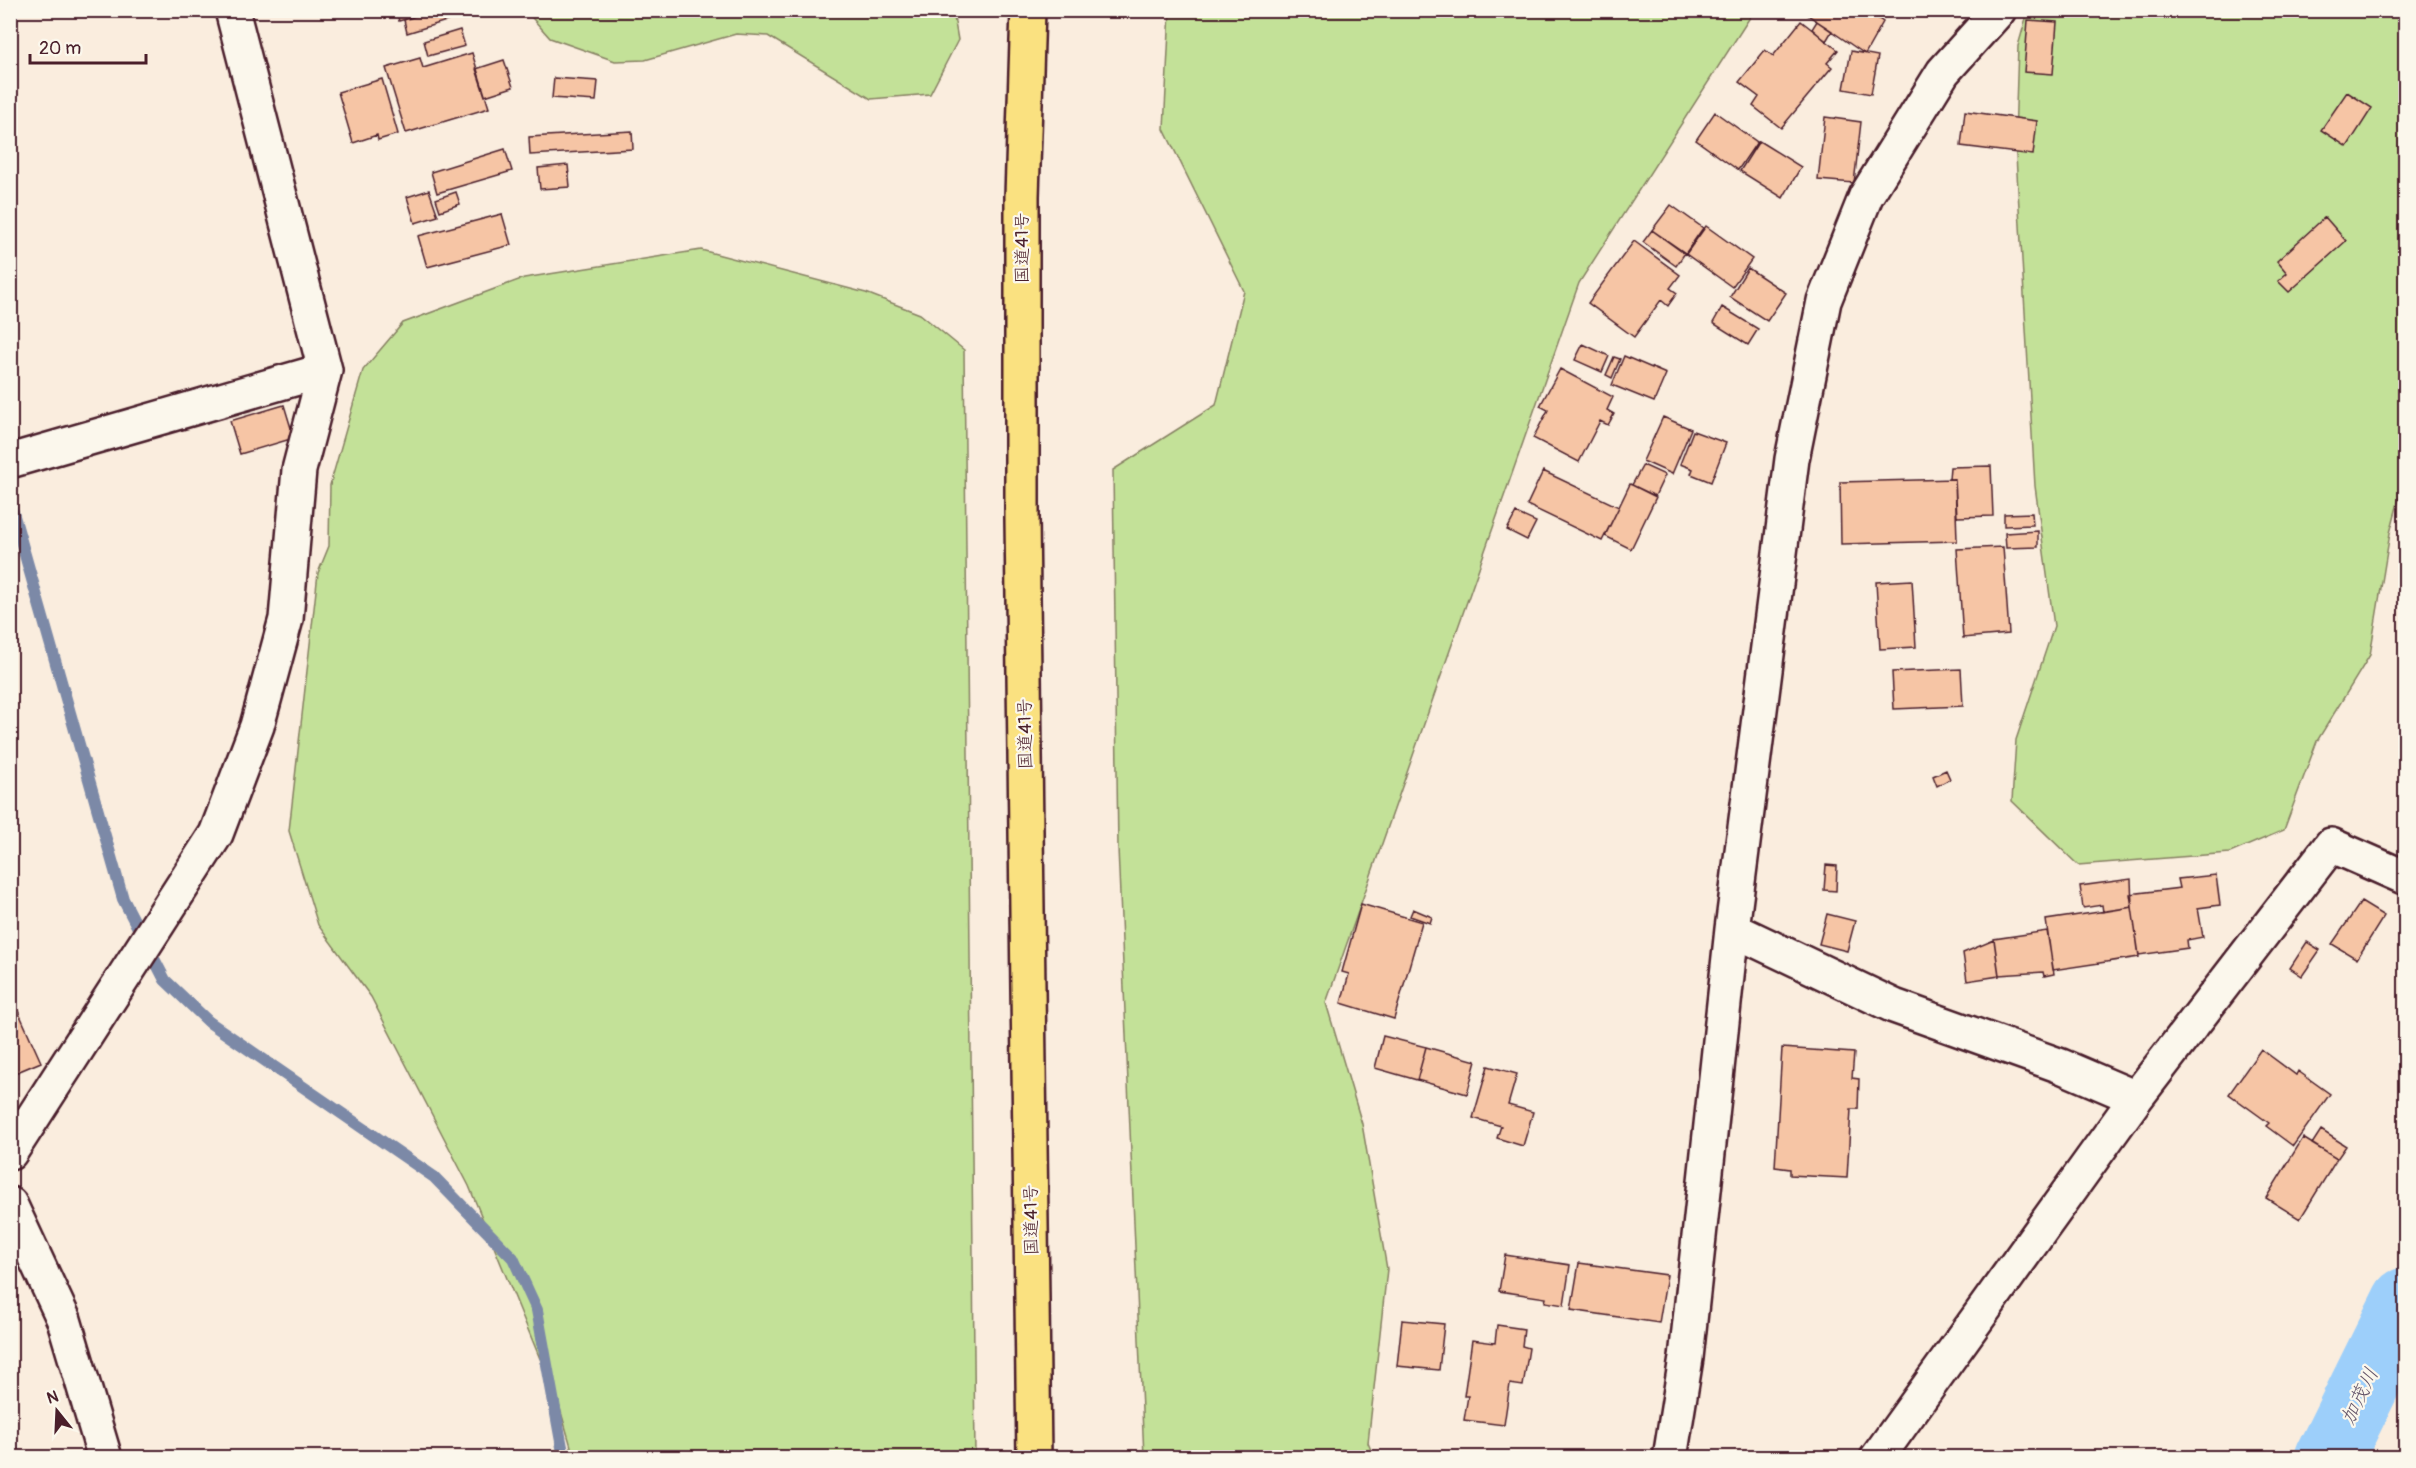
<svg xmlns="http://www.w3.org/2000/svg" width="2416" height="1468" font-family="Pangolin,'Klee One',sans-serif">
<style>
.green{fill:#c3e198;stroke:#868062;stroke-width:1.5}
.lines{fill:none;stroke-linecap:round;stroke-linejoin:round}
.stream{stroke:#7c89a7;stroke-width:12}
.river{stroke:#9dcffa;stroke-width:69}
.building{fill:#f6c5a5;stroke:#4a1f2b;stroke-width:1.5}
.minor-casing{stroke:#4a1f2b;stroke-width:38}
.highway-casing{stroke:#4a1f2b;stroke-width:38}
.minor{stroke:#fbf7ec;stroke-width:33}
.highway{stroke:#fae180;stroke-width:33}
.labels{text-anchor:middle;stroke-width:4.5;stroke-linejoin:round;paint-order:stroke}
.street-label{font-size:18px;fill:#4a1f2b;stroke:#fbf7ec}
.water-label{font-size:20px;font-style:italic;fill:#635469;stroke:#fbf7ec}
</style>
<rect width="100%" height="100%" fill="#faedde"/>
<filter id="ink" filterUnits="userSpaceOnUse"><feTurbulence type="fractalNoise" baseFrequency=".0167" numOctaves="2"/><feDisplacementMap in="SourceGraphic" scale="12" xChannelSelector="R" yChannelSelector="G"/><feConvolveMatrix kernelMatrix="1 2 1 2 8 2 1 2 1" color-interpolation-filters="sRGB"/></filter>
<g filter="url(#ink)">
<path class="green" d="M 526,11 L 953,11 L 958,40 L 930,94 L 871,99 L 768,36 L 736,34 L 645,60 L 615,61 L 550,38 Z
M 1170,11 L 1754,11 L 1579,283 L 1326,1003 L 1362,1124 L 1387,1269 L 1368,1443 L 1374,1457 L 1144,1457 L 1118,848 L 1113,470 L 1216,405 L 1244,291 L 1164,129 Z
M 2028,11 L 2405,11 L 2405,476 L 2390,533 L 2370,655 L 2317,741 L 2284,830 L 2230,853 L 2078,865 L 2012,801 L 2016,740 L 2054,626 L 2035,486 L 2015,138 L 2018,46 Z
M 701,250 L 866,293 L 920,314 L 964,350 L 975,1457 L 574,1457 L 559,1405 L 469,1186 L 371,997 L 318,925 L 289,831 L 318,573 L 329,546 L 330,485 L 363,370 L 403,323 L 524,278 Z"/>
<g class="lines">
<path class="stream" d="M 10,502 L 123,899 L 165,980 L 209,1022 L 434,1177 L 513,1258 L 537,1310 L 564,1458"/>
<path class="river" d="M 2329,1458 L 2406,1302"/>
</g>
<path class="building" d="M 396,10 L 433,10 L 399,21 Z
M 433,10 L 450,10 L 453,19 L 407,33 L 404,20 Z
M 1811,10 L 1866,10 L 1883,22 L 1865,54 L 1808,15 Z
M 2028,20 L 2057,22 L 2053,74 L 2024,72 Z
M 1801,21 L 1838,50 L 1827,63 L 1832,67 L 1781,128 L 1753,106 L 1759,97 L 1739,82 L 1765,50 L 1773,56 Z
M 1817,21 L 1832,31 L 1826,41 L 1812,29 Z
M 460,30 L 465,46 L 428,56 L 424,41 Z
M 1851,51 L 1878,56 L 1871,94 L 1844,89 Z
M 472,53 L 489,108 L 406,133 L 386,68 L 420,58 L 423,68 Z
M 504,60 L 513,87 L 485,96 L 476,69 Z
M 554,78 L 598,81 L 596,101 L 552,98 Z
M 382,79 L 398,134 L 378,140 L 377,135 L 353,143 L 338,92 Z
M 2347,92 L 2372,108 L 2347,147 L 2321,130 Z
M 1965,111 L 2037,121 L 2033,155 L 1961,146 Z
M 1715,112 L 1757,142 L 1738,170 L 1696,140 Z
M 1825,117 L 1861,122 L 1854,183 L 1818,180 Z
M 632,131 L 633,149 L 530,155 L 529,137 Z
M 1759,141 L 1801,167 L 1783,198 L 1740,171 Z
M 505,149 L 512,171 L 437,193 L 431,172 Z
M 568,165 L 570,187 L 540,189 L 538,168 Z
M 429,190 L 438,216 L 415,223 L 407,197 Z
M 456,192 L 460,204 L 440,211 L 436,199 Z
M 1671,205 L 1703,228 L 1685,254 L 1652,230 Z
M 502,214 L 511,245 L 427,267 L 418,236 Z
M 2325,217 L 2346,241 L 2289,292 L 2278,281 L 2287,273 L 2277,261 Z
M 1706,226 L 1752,259 L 1732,287 L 1686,254 Z
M 1652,230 L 1685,253 L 1676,266 L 1643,242 Z
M 1634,241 L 1680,275 L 1670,288 L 1677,293 L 1668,306 L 1661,300 L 1634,337 L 1588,303 Z
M 1748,268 L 1786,293 L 1767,321 L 1730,297 Z
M 1722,307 L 1758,329 L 1748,345 L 1713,323 Z
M 1583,344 L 1609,356 L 1602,372 L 1575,360 Z
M 1624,356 L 1666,374 L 1654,402 L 1612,385 Z
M 1614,357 L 1620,359 L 1612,378 L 1606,375 Z
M 1560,369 L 1613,397 L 1607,410 L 1614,414 L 1608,425 L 1600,421 L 1579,462 L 1533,438 L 1548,410 L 1540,406 Z
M 284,405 L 294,438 L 240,454 L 230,421 Z
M 1663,417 L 1691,429 L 1672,474 L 1643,461 Z
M 1693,431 L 1726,443 L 1711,482 L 1691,474 L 1693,469 L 1680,464 Z
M 1643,465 L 1665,475 L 1655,496 L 1632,485 Z
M 1991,466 L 1993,516 L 1957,517 L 1955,479 L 1949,479 L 1950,467 Z
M 1543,471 L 1619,507 L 1602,541 L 1527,505 Z
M 1955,479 L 1957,541 L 1841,544 L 1840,482 Z
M 1630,484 L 1656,497 L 1631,549 L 1605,536 Z
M 1516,513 L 1536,522 L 1527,540 L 1507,530 Z
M 2032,513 L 2033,525 L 2004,526 L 2004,514 Z
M 2038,531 L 2038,547 L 2006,548 L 2005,533 Z
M 2003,547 L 2009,634 L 1963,638 L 1957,549 Z
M 1912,580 L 1916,647 L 1880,649 L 1876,582 Z
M 1961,669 L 1963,706 L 1894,709 L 1892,672 Z
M 1946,770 L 1950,779 L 1937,786 L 1933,776 Z
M 1826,865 L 1837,866 L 1836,891 L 1824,890 Z
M 2216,875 L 2220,905 L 2198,908 L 2203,937 L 2187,940 L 2188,948 L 2139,955 L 2130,894 L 2180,888 L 2178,879 Z
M 2131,879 L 2132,907 L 2103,912 L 2102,905 L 2083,908 L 2080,886 Z
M 2361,902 L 2384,916 L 2357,959 L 2332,944 Z
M 1361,904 L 1422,922 L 1394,1019 L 1341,1003 L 1349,974 L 1342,972 Z
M 2132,907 L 2139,957 L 2053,970 L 2046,920 Z
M 1413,909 L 1432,917 L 1430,923 L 1410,916 Z
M 1827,914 L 1855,921 L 1847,951 L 1819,944 Z
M 2047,931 L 2054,974 L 2044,976 L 2043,972 L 1999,975 L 1994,939 Z
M 1994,940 L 1999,976 L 1967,981 L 1963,953 Z
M 2307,942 L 2320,950 L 2302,976 L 2290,968 Z
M 10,993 L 41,1062 L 10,1075 Z
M 1383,1036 L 1426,1047 L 1417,1080 L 1375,1068 Z
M 1426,1047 L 1476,1061 L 1467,1094 L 1417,1080 Z
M 1782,1048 L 1854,1053 L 1852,1078 L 1859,1079 L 1858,1109 L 1851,1109 L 1847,1178 L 1790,1175 L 1790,1169 L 1775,1167 Z
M 2261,1049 L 2296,1075 L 2298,1071 L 2330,1094 L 2293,1146 L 2266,1126 L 2269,1123 L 2229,1094 Z
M 1488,1066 L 1517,1074 L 1508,1105 L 1533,1112 L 1523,1146 L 1497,1138 L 1501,1126 L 1473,1118 Z
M 2321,1130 L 2346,1146 L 2337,1159 L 2312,1144 Z
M 2303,1138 L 2337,1159 L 2300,1219 L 2266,1198 Z
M 1505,1255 L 1570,1265 L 1564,1305 L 1545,1302 L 1546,1298 L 1499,1291 Z
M 1579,1263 L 1667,1275 L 1659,1323 L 1571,1310 Z
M 1402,1320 L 1444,1324 L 1439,1370 L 1397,1366 Z
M 1497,1325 L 1524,1329 L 1522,1346 L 1529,1348 L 1523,1386 L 1510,1384 L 1504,1425 L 1464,1420 L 1468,1396 L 1464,1396 L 1472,1340 L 1495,1343 Z"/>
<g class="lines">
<g class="minor-casing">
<path id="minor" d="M 10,461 L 325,370
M 1732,929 L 1894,1006 L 2061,1066 L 2136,1098
M 10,1153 L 216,834 L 257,726 L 286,619 L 299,470 L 325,370 L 232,10
M 10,1204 L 64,1320 L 105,1458
M 1670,1458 L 1686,1358 L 1732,929 L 1792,459 L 1824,301 L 1866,196 L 1943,72 L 1999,10
M 1877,1458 L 2136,1098 L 2331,845 L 2406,878"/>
</g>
<g class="highway-casing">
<path id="highway" d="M 1028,10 L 1022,196 L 1022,518 L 1034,1458"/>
</g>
<use href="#minor" class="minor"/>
<use href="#highway" class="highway"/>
</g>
</g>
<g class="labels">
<g class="street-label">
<text transform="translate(1022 248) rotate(-90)" y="6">国道41号</text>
<text transform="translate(1025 734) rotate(-91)" y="6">国道41号</text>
<text transform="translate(1031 1220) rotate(-91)" y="6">国道41号</text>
</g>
<g class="water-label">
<text transform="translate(2359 1396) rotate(-64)" y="7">加茂川</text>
</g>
</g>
<rect width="2416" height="1468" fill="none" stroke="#fbf7ec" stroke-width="36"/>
<rect x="18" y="18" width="2380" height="1432" fill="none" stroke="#4a1f2b" stroke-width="2" filter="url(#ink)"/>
<g transform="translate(57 1411) rotate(342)" stroke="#fbf7ec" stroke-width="4.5" paint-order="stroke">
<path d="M0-4.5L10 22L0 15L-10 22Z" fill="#4a1f2b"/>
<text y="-9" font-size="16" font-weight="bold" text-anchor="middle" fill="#4a1f2b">N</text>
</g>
<path d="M30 54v9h116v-9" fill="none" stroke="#4a1f2b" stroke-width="3"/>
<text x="39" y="54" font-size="18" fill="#4a1f2b" stroke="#fbf7ec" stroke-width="4.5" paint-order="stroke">20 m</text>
</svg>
